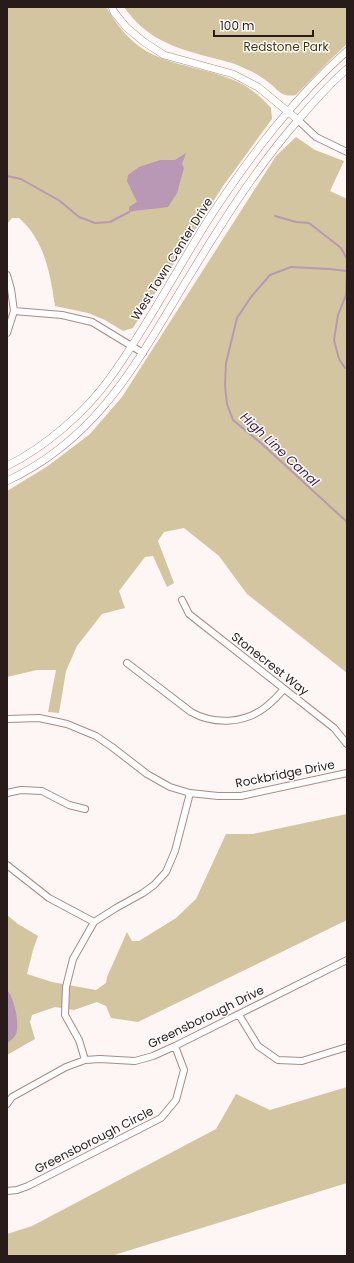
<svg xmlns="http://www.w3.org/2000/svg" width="354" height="1263" font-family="Poppins,sans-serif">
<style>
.green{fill:#d3c59f}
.water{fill:#b898b4}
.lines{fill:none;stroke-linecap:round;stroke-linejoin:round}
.stream{stroke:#b898b4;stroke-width:2}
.minor-casing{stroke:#aa8a84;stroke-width:8}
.tertiary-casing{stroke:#aa8a84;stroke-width:8}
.minor{stroke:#fff;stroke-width:6}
.tertiary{stroke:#fff;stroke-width:7}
.labels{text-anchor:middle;stroke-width:3;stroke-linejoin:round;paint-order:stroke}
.park-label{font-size:12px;fill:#473704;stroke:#fff}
.street-label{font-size:12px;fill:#281b19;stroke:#fff}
.water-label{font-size:13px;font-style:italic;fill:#461d43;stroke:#fff}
</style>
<rect width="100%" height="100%" fill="#fdf6f4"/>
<path class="green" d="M 7,7 L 106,7 C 114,20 123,33 135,43 C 164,67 204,66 238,82 C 251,88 261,97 271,108 L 272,119 L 223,186 L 133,328 L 123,331 L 105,320 L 88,313 L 55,306 C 50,273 45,241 19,218 L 12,218 L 7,224 Z
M 124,7 L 347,7 L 347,44 L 332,58 L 296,95 C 292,96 285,96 281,93 C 278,91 275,88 272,85 C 264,79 256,73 246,69 C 235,63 221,60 209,57 C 172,47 147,39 124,7 Z
M 296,137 L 315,150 L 344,161 L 330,191 L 347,199 L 347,673 L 247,594 L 219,556 L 184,528 L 164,532 L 158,541 L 174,583 L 167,587 L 153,556 L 145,557 L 119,591 L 125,608 L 102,614 L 77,646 L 66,671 L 59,713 L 48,712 L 56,670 L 37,670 L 7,677 L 7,491 L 48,466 L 90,434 L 122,397 L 276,156 Z
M 347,814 L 347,920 L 138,1022 L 111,1018 L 106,1006 L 97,1002 L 74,1010 L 55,1007 L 32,1015 L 30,1022 L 35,1039 L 7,1055 L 7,915 L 18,924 L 38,936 L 33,950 L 27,974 L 52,982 L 96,990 L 106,983 L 107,977 L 127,932 L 132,941 L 139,941 L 176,918 L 196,899 L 226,834 L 253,834 Z
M 347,1087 L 347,1183 L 111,1256 L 7,1256 L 7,1234 L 32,1226 L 216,1129 L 236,1094 L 270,1110 Z"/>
<path class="water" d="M 186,153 L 182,164 L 184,168 L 177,193 L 168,207 C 155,209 143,209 129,212 L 129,207 L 137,202 L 127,181 L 128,175 L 139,167 L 160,160 L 175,160 Z
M 7,990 C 14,997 20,1024 16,1034 C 14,1038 11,1040 7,1043 Z"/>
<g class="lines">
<path class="stream" d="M 7,176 L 21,179 L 60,201 L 79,217 L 95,223 L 110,222 L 129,212
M 275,216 L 296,222 L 309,223 L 341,248 L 347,259
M 347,270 L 346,295 L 338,315 L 334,340 L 339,359 L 345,368 L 347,367
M 347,271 L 329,269 L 291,267 L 270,275 L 251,297 L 237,318 L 226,363 L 225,385 L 227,404 L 233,420 L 262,444 L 347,522"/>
<g class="minor-casing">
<path id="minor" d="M 298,120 L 316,137 L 347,152
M 7,275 L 11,289 L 14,311 L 7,333
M 14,311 L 62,315 L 92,322 L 143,353
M 182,600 L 189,614 L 334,728 L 347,744
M 127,663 L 191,712 C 214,725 245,724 267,706 C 273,701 279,695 284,689
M 7,719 L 39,718 L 67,724 L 96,736 L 112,747 L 147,774 L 170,787 L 190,793 L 218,796 L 241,796 L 347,773
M 7,793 L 21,790 L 42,791 L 69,805 L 85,809
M 7,865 L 49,898 L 94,922
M 239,1015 L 258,1046 L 278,1060 L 302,1061 L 347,1047
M 85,1060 L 79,1040 L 65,1015 L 66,987 L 73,959 L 94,922 L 116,908 L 143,893 L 154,885 L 166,872 L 175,851 L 190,793
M 7,1104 L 12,1097 L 66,1067 L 85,1060 L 100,1059 L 135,1061 L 153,1056 L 175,1046 L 347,960
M 7,1191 L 17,1190 L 28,1186 L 161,1118 L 176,1100 L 184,1070 L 175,1046"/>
</g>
<g class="tertiary-casing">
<path id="tertiary" d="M 112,7 L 114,12 L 126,27 L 144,42 L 164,55 L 233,74 L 258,87 L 298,120
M 7,466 C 45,447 85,413 110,378 C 148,326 177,268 212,214 C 251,155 294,98 347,51
M 7,481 C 101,437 139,358 190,275 C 223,221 257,167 299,119 C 314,102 329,84 347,69"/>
</g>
<use href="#minor" class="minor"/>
<use href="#tertiary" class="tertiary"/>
</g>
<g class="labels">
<g class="park-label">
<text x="286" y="51">Redstone Park</text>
</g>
<g class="street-label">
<text transform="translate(172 259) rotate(-58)" y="4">West Town Center Drive</text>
<text transform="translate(270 664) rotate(38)" y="4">Stonecrest Way</text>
<text transform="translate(285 774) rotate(-11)" y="4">Rockbridge Drive</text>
<text transform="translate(206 1017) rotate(-26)" y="4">Greensborough Drive</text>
<text transform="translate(94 1140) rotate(-27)" y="4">Greensborough Circle</text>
</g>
<g class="water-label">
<text transform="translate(280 449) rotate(43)" y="5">High Line Canal</text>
</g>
</g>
<rect width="354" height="1263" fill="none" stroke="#281b19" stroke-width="16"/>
<path d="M214 30v6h99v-6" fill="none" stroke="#281b19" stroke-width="2"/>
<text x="220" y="30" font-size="12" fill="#281b19" stroke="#ffffff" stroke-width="3" paint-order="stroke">100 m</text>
</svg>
